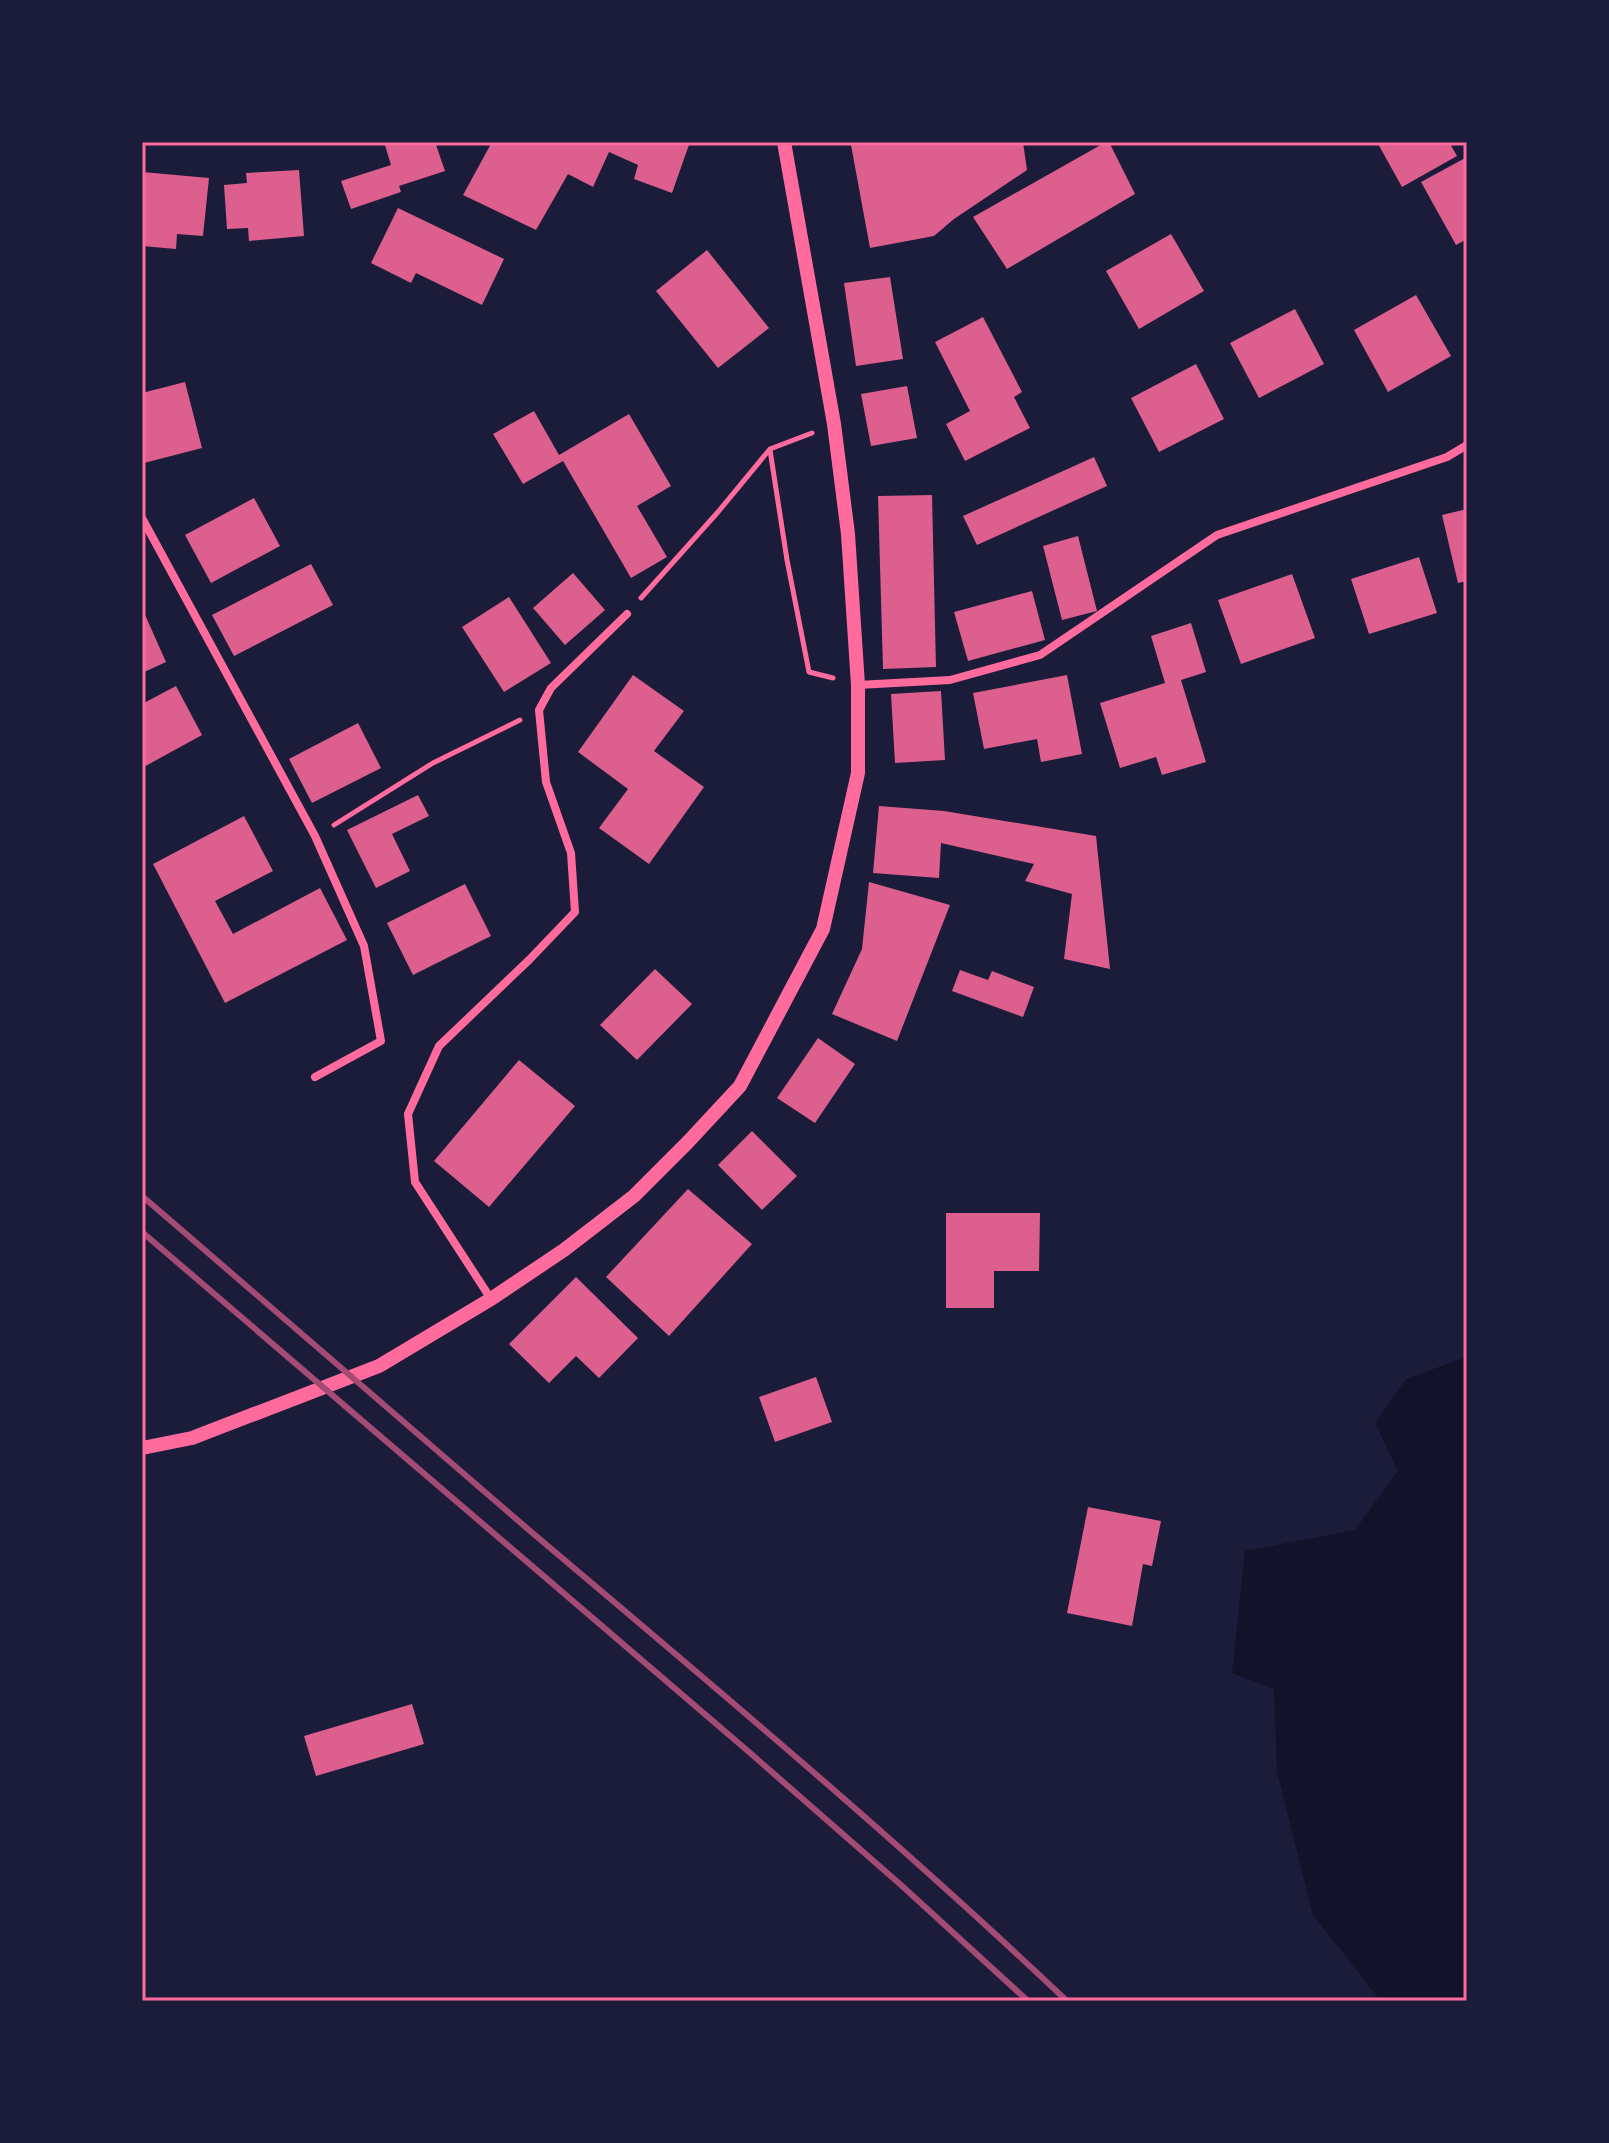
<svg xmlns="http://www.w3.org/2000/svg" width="1609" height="2143" font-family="'Source Serif 4',serif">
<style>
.water{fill:#12122b}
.building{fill:#dd5f8e}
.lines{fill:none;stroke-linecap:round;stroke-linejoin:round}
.path{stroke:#ff6b9d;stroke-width:5}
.minor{stroke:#ff6b9d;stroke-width:8}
.tertiary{stroke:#ff6b9d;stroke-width:14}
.rail{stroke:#a44b75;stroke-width:6}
.neatline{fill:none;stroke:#ff6b9d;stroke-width:3}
</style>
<rect width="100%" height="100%" fill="#1b1b3a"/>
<path class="water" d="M 1467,1357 L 1467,2001 L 1381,2001 L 1313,1915 L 1277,1772 L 1274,1689 L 1232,1673 L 1245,1551 L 1355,1530 L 1398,1471 L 1375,1423 L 1406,1379 Z"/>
<path class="building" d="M 384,142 L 435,142 L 445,171 L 399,186 L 401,192 L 351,209 L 341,181 L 391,165 Z
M 492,142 L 690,142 L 672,193 L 634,179 L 638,165 L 609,152 L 593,187 L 568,174 L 536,230 L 463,195 Z
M 870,142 L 1023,142 L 1027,170 L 954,219 L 934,236 L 870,248 L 851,145 Z
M 1106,142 L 1109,142 L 1135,194 L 1007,269 L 973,217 Z
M 1377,142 L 1449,142 L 1457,156 L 1402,187 Z
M 1467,157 L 1467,239 L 1456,245 L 1421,182 Z
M 299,170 L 304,236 L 249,241 L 248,228 L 227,229 L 224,185 L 247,183 L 246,173 Z
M 142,172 L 209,178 L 203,236 L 177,234 L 176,249 L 142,246 Z
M 398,208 L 504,259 L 482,305 L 416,273 L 411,283 L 371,263 Z
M 1171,234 L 1204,291 L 1139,329 L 1106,271 Z
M 707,250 L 769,328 L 718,368 L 656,291 Z
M 890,277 L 903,359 L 856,366 L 844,283 Z
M 1416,295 L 1451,356 L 1388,392 L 1354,330 Z
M 1295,309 L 1324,364 L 1259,398 L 1230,343 Z
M 983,317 L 1022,392 L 1014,397 L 1030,428 L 965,461 L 946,424 L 970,411 L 935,342 Z
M 1196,364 L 1224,419 L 1159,452 L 1131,398 Z
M 185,382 L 202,448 L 144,463 L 142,456 L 142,393 Z
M 907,386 L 917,438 L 871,446 L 861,394 Z
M 534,411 L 559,455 L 629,414 L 671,486 L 637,506 L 667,557 L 631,578 L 563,461 L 523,484 L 493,434 Z
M 1094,457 L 1107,486 L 977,545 L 963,516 Z
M 932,495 L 936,667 L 883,669 L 878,496 Z
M 254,498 L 280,546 L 211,583 L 185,535 Z
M 1467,509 L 1467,581 L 1458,583 L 1442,515 Z
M 1078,536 L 1097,611 L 1062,620 L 1043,546 Z
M 1419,557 L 1437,613 L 1369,634 L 1351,579 Z
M 311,564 L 333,605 L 234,656 L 212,615 Z
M 573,573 L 605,610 L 565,645 L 533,608 Z
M 1292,574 L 1315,638 L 1241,664 L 1218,600 Z
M 1032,591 L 1045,640 L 968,661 L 954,612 Z
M 509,597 L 551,663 L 504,692 L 462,627 Z
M 142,608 L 166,662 L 142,673 Z
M 1191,623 L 1206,672 L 1181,680 L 1206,762 L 1162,775 L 1156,757 L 1120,768 L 1100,703 L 1165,683 L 1151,636 Z
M 633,675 L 684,711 L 654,751 L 704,787 L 649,864 L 599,828 L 628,789 L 578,752 Z
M 1067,675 L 1082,754 L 1041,762 L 1037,739 L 984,749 L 973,693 Z
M 176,686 L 202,735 L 142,768 L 142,704 Z
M 941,691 L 945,760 L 895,763 L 891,694 Z
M 358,723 L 381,768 L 312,803 L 289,759 Z
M 418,795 L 429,816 L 392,834 L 410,871 L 376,888 L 347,830 Z
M 879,806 L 944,811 L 1096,836 L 1110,969 L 1064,959 L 1072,894 L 1025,881 L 1034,864 L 941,843 L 939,878 L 873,873 Z
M 244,816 L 273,871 L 215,901 L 233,934 L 320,888 L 347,940 L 225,1003 L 153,864 Z
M 869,882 L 950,905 L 897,1041 L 832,1014 L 862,949 Z
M 465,884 L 491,936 L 413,975 L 387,923 Z
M 655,969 L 692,1004 L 637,1060 L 600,1025 Z
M 960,970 L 988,980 L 992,971 L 1034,987 L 1023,1017 L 952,991 Z
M 818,1038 L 855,1064 L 815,1123 L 777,1098 Z
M 519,1060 L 575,1106 L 489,1207 L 434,1161 Z
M 752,1131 L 797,1176 L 762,1210 L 718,1165 Z
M 688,1189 L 752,1244 L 669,1336 L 606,1277 Z
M 946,1213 L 1040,1213 L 1039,1271 L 994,1271 L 994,1308 L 946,1308 Z
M 576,1277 L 638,1338 L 599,1378 L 576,1356 L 549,1383 L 509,1344 Z
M 816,1377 L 832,1422 L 775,1442 L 759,1397 Z
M 1088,1507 L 1161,1521 L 1152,1566 L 1143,1564 L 1132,1626 L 1067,1613 Z
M 412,1704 L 424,1744 L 316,1776 L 304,1736 Z"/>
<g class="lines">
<path class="path" d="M 770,450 L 787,560 L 809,672 L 833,678
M 641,598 L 718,512 L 770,449 L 812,433
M 334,825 L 433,763 L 520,720"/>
<path class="minor" d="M 142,518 L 315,836 L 364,946 L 381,1041 L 315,1077
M 858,685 L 950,680 L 1040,655 L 1217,535 L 1447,457 L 1467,445
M 491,1299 L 415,1182 L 408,1114 L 439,1046 L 529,960 L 575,912 L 571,853 L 546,782 L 539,710 L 551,688 L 627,614"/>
<path class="tertiary" d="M 142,1448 L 192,1438 L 379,1366 L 491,1299 L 564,1250 L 634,1196 L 688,1142 L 740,1086 L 823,929 L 858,773 L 858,685 L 848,534 L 834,424 L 784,142"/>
<path class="rail" d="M 142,1196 C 271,1307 399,1419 529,1530 C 711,1684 894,1837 1067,2001
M 142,1232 L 749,1752 L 901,1885 L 1028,2001"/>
</g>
<rect width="1609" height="2143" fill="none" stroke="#1b1b3a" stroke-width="288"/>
<rect x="144" y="144" width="1321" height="1855" class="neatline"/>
</svg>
